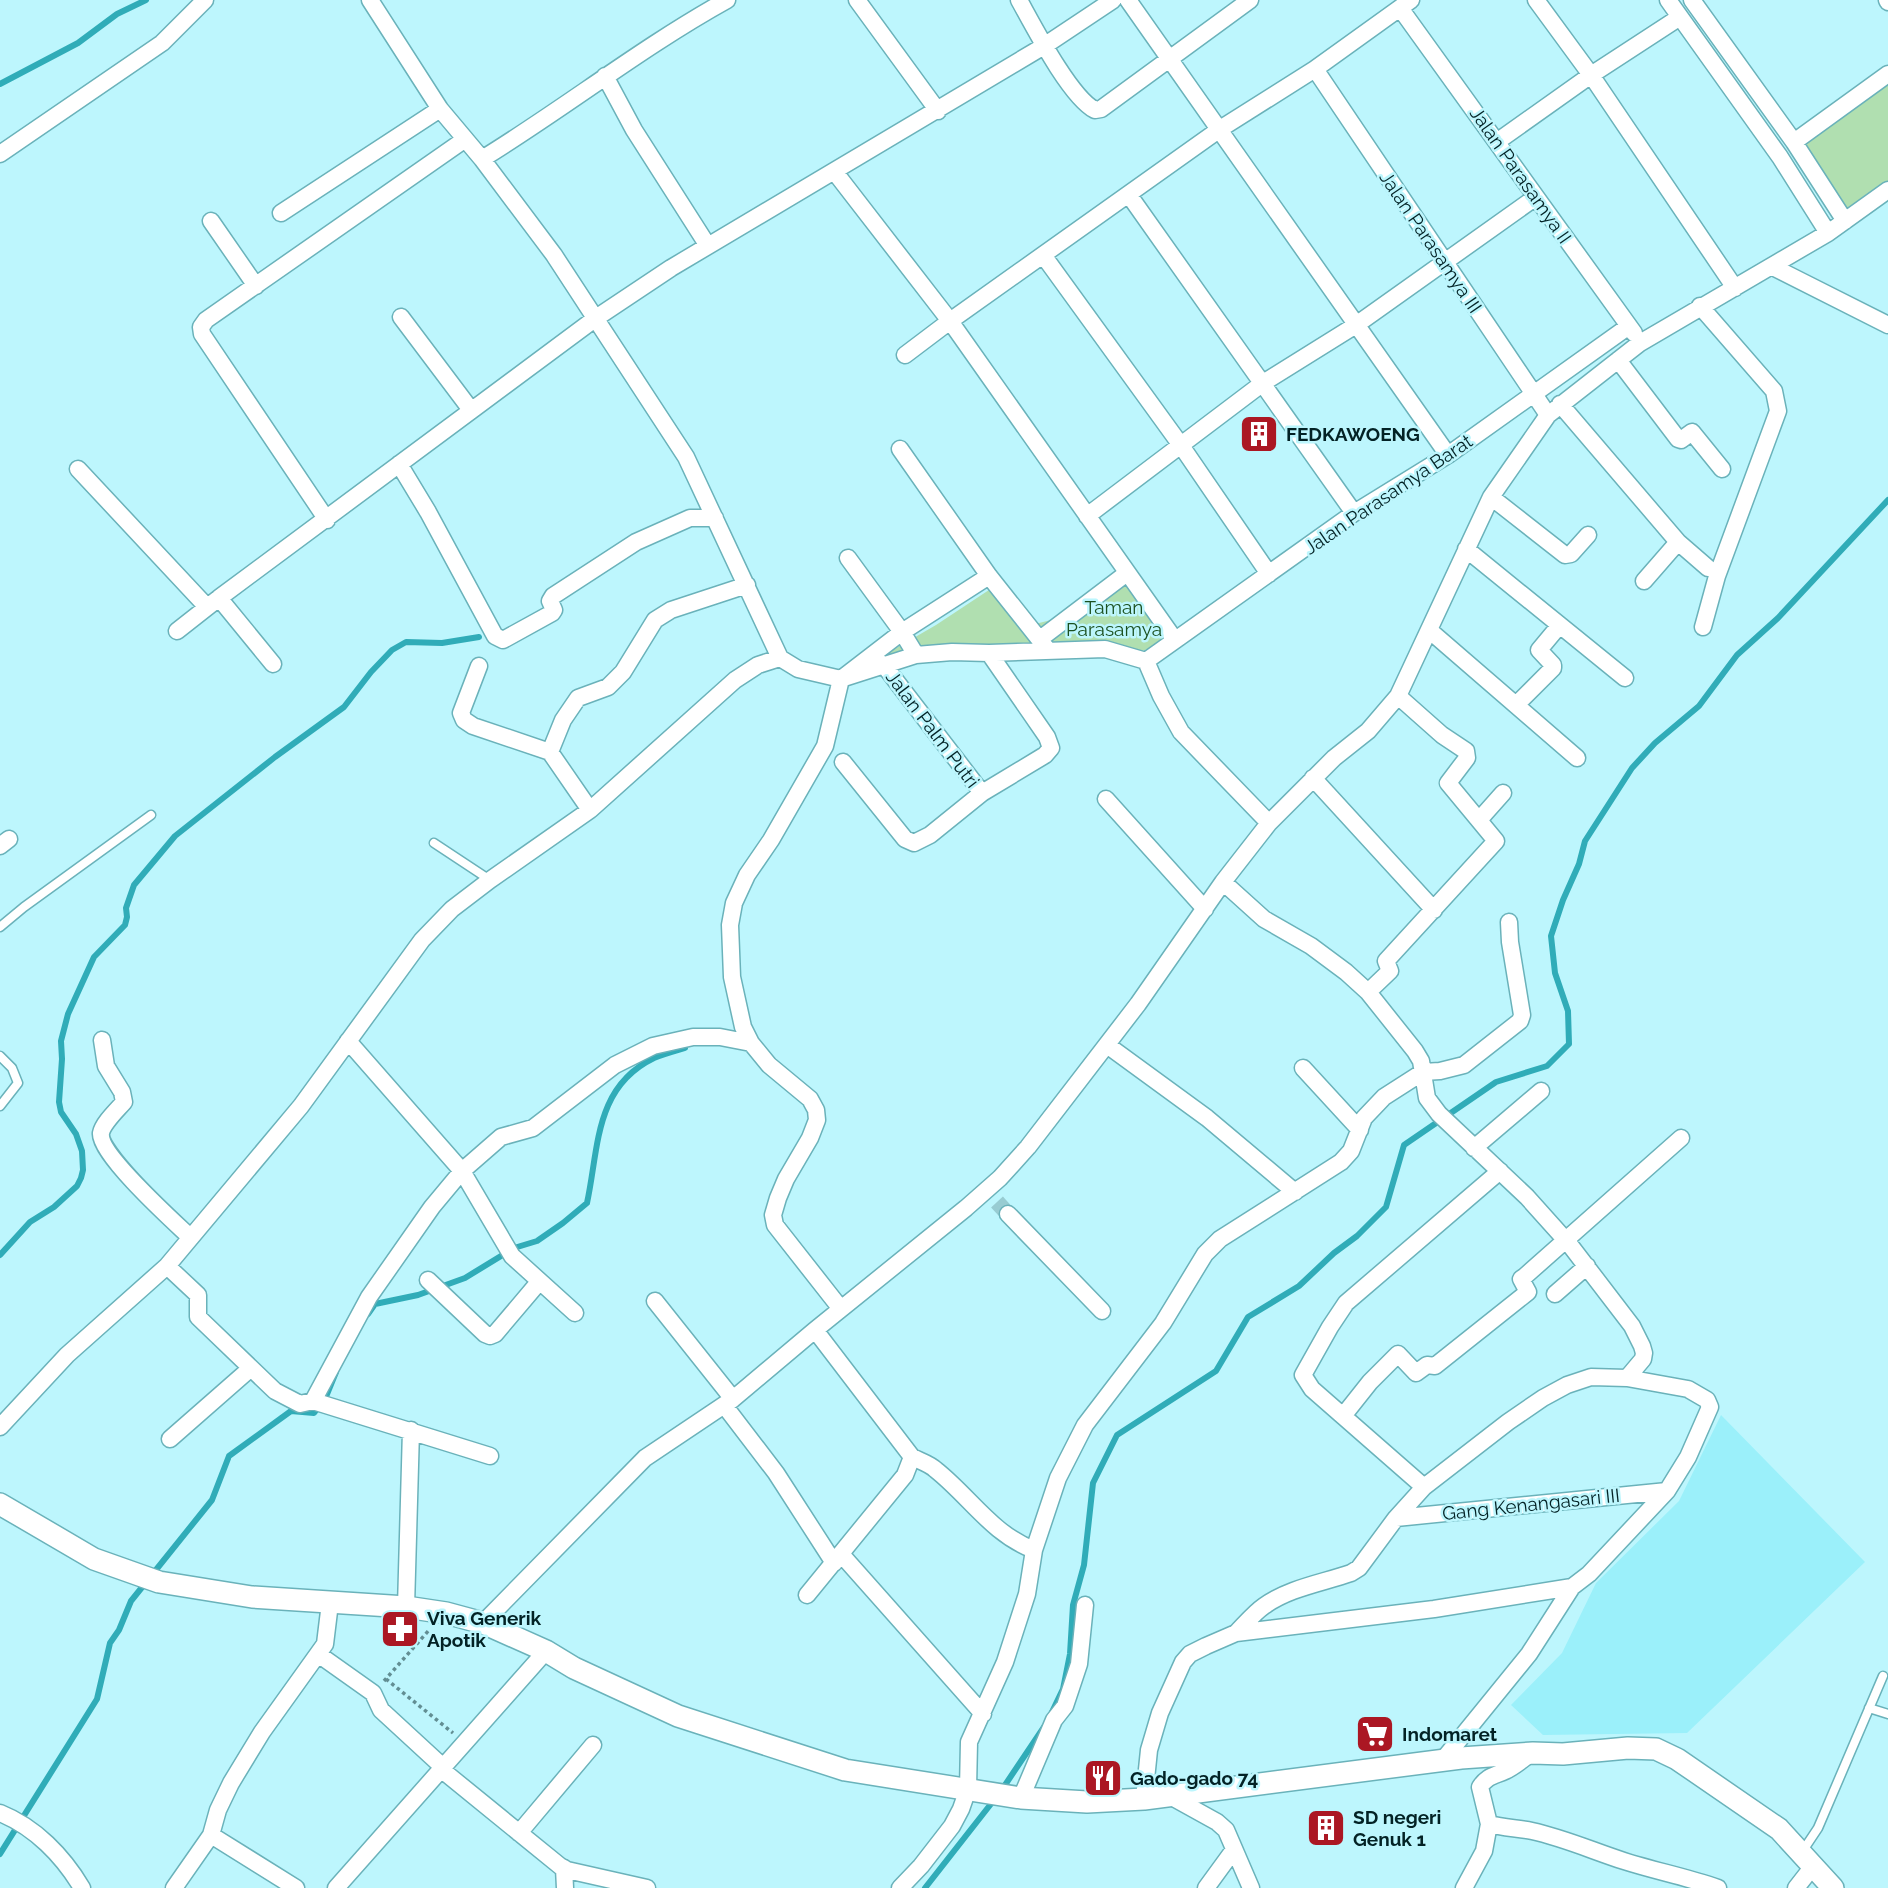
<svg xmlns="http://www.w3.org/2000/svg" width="1888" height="1888" font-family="Raleway,sans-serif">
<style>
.built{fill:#9bf0fa}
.green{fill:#b0dfb0}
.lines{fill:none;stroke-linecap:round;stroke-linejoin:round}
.stream{stroke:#30acb8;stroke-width:6}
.minor-tunnel{stroke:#98ccd2;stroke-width:16;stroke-dasharray:16 8;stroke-linecap:butt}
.service-casing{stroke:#6ab2ba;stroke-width:11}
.minor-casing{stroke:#6ab2ba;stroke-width:19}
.tertiary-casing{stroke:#6ab2ba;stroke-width:24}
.path{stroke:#628e93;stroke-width:3.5;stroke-dasharray:3.5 3.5;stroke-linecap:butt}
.service{stroke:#fff;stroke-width:8}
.minor{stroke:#fff;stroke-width:16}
.tertiary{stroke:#fff;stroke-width:21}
.labels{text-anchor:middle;stroke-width:5;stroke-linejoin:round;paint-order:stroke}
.street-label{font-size:19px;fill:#032225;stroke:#bdf6fd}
.poi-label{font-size:19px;font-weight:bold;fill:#032225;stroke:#bdf6fd;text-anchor:start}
.park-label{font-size:19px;fill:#1b501f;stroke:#bdf6fd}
</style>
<rect width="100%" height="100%" fill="#bdf6fd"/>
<path class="built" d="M 1721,1415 L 1865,1562 L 1687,1733 L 1543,1735 L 1511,1705 L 1562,1653 L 1596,1583 L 1679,1501 Z"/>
<path class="green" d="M 1888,82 L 1888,181 L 1848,212 L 1800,148 Z
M 1121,574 L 1171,641 L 1136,653 L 889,660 L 886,654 L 936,625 L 992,588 L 1021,623 L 1039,623 L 1059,618 Z"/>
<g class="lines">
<path class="stream" d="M 0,84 L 78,43 L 117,14 L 146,0
M 0,1255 L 30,1222 L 54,1207 L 77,1186 L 81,1178 L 83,1170 L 82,1151 L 76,1134 L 61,1112 L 59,1102 L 62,1059 L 61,1041 L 68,1014 L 94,957 L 125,925 L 127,917 L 126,908 L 134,885 L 175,836 L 275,757 L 344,707 L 371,672 L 392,650 L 406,642 L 442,643 L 479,637
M 368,1314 L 375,1304 L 418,1295 L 465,1278 L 514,1248 L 537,1241 L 563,1223 L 587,1203 C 599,1148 594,1087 654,1058 C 664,1054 675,1051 685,1048
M 1052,1712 L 1063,1689 L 1070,1654 L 1073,1605 L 1084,1565 L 1093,1483 L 1117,1435 L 1216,1371 L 1248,1317 L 1299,1286 L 1334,1253 L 1357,1236 L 1386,1207 L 1404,1145 L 1496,1082 L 1547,1066 L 1569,1044 L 1568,1011 L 1555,973 L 1551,936 L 1563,900 L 1579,864 L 1585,841 L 1632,768 L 1655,743 L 1699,706 L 1737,655 L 1778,618 L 1888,500
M 1001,1791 L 1044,1727
M 0,1854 L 97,1699 L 110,1643 L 119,1630 L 131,1601 L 212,1500 L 229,1456 L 291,1411 L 314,1413 L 325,1399 L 336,1372
M 925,1888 L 994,1800"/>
<path class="minor-tunnel" d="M 997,1202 L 1008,1214"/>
<g class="service-casing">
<path id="service" d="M 434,843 L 490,880
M 0,927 L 24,907 L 151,815
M 0,1056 L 12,1068 L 18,1083 L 0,1106
M 1869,1708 L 1888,1714
M 1802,1852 L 1818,1828 L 1883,1676"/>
</g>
<g class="minor-casing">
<path id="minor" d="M 370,0 L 440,109 L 482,159 L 554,255 L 686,457 L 780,658
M 857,0 L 938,111
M 1019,0 C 1034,27 1070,97 1095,110 L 1101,109 L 1250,0
M 1128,0 L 1448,455
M 1536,0 L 1591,75 L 1735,288
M 1668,0 L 1780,157 L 1828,233
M 1692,0 L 1794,142 L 1845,221
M 1887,0 L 1888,2
M 1400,8 L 1634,333
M 1315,69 L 1548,415
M 605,76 L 634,130 L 708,246
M 1498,141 L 1591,75 L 1680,17
M 1794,142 L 1888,74
M 0,154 L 162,43 L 205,0
M 482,159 C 565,108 642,47 727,0
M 834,171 L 950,321 L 905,355
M 1129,195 L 1354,513
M 281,213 L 440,109
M 211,221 L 256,286
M 1043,255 L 1180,444 L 1269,574
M 1773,267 L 1888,325
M 1700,306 L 1774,391 L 1778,411 L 1717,576 L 1703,627
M 401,317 L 471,410
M 1618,360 L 1678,439 L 1681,440 L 1692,432 L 1722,469
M 1560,404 L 1678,542 L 1708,568
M 900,449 L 989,576 L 1047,649
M 399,464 L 428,512 L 495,636 L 503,640 L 552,613 L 554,610 L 550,601 L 553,596 L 636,542 L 690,518 L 715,518
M 78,469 L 207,607
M 1491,497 L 1565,555 L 1571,554 L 1588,535
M 1087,516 L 1263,383 L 1356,325 L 1536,197
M 327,520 L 202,334 L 201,327 L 206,320 L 464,140
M 1466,549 L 1625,678
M 848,558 L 902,632 L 916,655
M 1644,581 L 1678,542
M 219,598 L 273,664
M 1429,630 L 1577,758
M 177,631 L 219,598 L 596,318 L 671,268 L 1044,46 L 1113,0
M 1040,639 L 1127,573
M 1175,640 L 950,321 L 1220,129 L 1315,69 L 1411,0
M 1146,661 L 1354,513 L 1448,455 L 1629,326
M 883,664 L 982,793
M 479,666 L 461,713 L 464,720 L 473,726 L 550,752 L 590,810
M 1516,705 L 1553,668 L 1553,665 L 1539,650 L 1559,626
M 550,752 L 563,720 L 578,698 L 608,687 L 623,672 L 655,620 L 671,610 L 747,585
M 843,762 L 905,839 L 914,843 L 930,835 L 982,793 L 1045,755 L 1051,748 L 1047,737 L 989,653
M 1313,778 L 1434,910
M 1106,799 L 1205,909
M 1479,820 L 1503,793
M 0,846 L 9,839
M 1223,882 L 1264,919 L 1311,946 L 1346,972 L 1368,992 L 1415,1051 L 1421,1061 L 1427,1098 L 1439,1114 L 1527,1197 L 1570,1245 L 1632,1326 L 1642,1346 L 1644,1353 L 1643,1359 L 1627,1378
M 1368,992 L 1390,971 L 1386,961 L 1496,841 L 1448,783 L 1467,758 L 1466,751 L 1442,735 L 1398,696
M 102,1040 L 106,1066 L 122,1092 L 124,1102 C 117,1110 103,1123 101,1133 C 98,1153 173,1221 190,1237
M 1107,1045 L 1207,1118 L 1295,1192
M 1303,1068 L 1360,1130
M 1474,1148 L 1541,1091
M 1008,1214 L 1102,1311
M 167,1266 L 198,1295 L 198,1317 L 275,1391 L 300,1404 L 313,1401 L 490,1456
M 428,1280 L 485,1334 L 490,1336 L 495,1334 L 539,1282
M 1555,1294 L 1587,1266
M 655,1301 L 733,1399
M 841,1309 L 775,1225 L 773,1215 L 778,1198 L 786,1179 L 810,1138 L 817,1120 L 816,1110 L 810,1099 L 769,1065 L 751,1043 L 743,1027 L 732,977 L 730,925 L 734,903 L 747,875 L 771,840 L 825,746 L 841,679 L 902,632 L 989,576
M 575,1313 L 512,1256 L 462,1171 L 501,1137 L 533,1128 L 615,1065 L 653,1046 L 693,1037 L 720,1037 L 751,1043
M 815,1330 L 912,1457 C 920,1461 930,1464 936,1470 C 970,1497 992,1534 1034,1550
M 313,1401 L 369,1297 L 432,1207 L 462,1171 L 348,1041
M 724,1405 L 776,1473 L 834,1563
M 1343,1416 L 1370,1382 L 1398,1354 L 1416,1373 L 1427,1365 L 1435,1366 L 1528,1292 L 1521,1279 L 1524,1277 L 1681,1138
M 0,1427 L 67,1355 L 167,1266 L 301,1106 L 422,940 L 452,909 L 490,880 L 590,810 L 735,680 L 758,665 L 780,658 L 798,669 L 841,679 L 916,655 L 952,652 L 989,653 L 1105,649 L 1146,661 L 1161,696 L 1181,732 L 1269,823
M 170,1439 L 251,1368
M 1424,1487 L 1312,1389 L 1303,1375 L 1330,1327 L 1346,1303 L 1500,1171
M 1396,1518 L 1667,1491
M 841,1554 L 983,1714
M 807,1595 L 905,1475 L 912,1457
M 406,1607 L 411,1430
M 483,1623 L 645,1458 L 733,1399 L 815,1330 L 966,1208 L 1000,1178 L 1028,1147 L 1138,1004 L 1223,882 L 1269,823 L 1334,758 L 1368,731 L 1398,696 L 1491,497 L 1548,415 L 1640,343 L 1828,233 L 1888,190
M 1236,1633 C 1245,1624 1254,1613 1264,1606 C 1289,1588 1322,1583 1351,1573 L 1359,1568 L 1396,1518 L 1424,1487 L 1508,1422 L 1543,1398 L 1567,1385 L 1591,1377 L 1627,1378 L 1688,1389 L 1707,1400 L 1710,1407 L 1688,1457 L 1667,1491 L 1589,1574 L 1572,1587 L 1529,1654 L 1442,1761
M 318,1654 L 373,1693 L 381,1710 L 444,1768
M 442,1770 L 560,1866 L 567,1870 L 647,1888
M 1170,1796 L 1217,1822 L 1226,1830 L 1251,1888
M 1021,1798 L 1054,1720 L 1065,1706 L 1079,1664 L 1085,1605
M 1144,1799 L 1149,1750 L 1160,1713 L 1183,1662 L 1190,1654 L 1206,1646 L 1236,1633 L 1434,1609 L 1572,1587
M 0,1813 C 35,1827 63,1856 82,1888
M 1489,1824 C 1504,1828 1518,1828 1532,1831 C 1564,1838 1593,1851 1624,1861 C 1655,1871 1687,1877 1718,1888
M 519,1833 L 593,1745
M 211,1835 L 218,1810 L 231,1783 L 262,1732 L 325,1644 L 330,1603
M 564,1868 L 565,1888
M 174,1888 L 211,1835 L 296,1888
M 336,1888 L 546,1651
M 900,1888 L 921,1866 L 952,1826 L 961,1809 L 968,1789 L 969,1742 L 1005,1662 L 1027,1594 L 1034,1550 L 1058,1478 L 1085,1425 L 1163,1323 L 1205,1254 L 1220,1239 L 1341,1162 L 1351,1151 L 1364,1118 L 1384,1097 L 1423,1072 L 1440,1071 L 1464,1065 L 1520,1021 L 1522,1015 L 1510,942 L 1509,922
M 1206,1888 L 1233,1851
M 1464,1888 L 1484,1851 L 1489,1824 L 1480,1787 C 1487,1776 1494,1776 1505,1771 C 1514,1767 1522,1760 1530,1754
M 1796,1888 L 1814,1865"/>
</g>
<g class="tertiary-casing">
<path id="tertiary" d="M 0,1504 L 94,1559 L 159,1582 L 252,1597 L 406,1607 L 446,1613 L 483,1623 L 546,1651 L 574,1668 L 678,1716 L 845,1770 L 1021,1798 L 1087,1802 L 1144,1799 L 1461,1758 L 1533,1753 L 1563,1754 L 1628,1748 L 1656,1749 L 1677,1759 L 1779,1829 L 1833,1888"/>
</g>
<path class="path" d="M 386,1679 L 453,1733
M 384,1681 L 430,1629"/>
<use href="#service" class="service"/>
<use href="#minor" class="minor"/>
<use href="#tertiary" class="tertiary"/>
</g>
<defs>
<g id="building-square" transform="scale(2.0125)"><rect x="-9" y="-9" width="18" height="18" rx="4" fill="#ab1723" stroke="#bdf6fd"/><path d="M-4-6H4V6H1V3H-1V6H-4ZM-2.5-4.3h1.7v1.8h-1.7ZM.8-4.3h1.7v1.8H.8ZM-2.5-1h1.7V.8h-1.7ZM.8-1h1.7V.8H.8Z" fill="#fff"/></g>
<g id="pharmacy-square" transform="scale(2.0125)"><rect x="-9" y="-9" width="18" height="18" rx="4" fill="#ab1723" stroke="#bdf6fd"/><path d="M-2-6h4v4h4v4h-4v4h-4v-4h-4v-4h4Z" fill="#fff"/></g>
<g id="supermarket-square" transform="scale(2.0125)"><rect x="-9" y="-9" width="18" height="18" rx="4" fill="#ab1723" stroke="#bdf6fd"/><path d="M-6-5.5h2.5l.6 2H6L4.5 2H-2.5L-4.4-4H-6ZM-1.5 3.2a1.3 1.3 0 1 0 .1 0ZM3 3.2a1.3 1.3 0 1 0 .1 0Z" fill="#fff"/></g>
<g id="restaurant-square" transform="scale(2.0125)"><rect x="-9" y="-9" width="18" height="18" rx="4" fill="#ab1723" stroke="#bdf6fd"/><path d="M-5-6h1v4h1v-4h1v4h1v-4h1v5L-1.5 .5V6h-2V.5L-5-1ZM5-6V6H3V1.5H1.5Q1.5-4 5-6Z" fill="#fff"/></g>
</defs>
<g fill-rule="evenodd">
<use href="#building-square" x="1259" y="434"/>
<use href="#pharmacy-square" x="400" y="1629"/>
<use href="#supermarket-square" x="1375" y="1734"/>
<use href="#restaurant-square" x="1103" y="1778"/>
<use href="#building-square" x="1326" y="1828"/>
</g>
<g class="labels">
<g class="street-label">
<text transform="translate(1521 175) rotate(55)" y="7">Jalan Parasamya II</text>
<text transform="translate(1431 242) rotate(56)" y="7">Jalan Parasamya III</text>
<text transform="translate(1388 494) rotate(-34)" y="7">Jalan Parasamya Barat</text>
<text transform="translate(933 729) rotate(53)" y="7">Jalan Palm Putri</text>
<text transform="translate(1531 1504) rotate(-6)" y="7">Gang Kenangasari III</text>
</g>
<g class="poi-label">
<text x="1286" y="441">FEDKAWOENG</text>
<text x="427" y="1625">Viva Generik<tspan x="427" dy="22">Apotik</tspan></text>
<text x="1402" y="1741">Indomaret</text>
<text x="1130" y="1785">Gado-gado 74</text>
<text x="1353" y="1824">SD negeri<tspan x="1353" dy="22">Genuk 1</tspan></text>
</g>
<g class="park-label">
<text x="1114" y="614">Taman<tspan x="1114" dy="22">Parasamya</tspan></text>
</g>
</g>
</svg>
